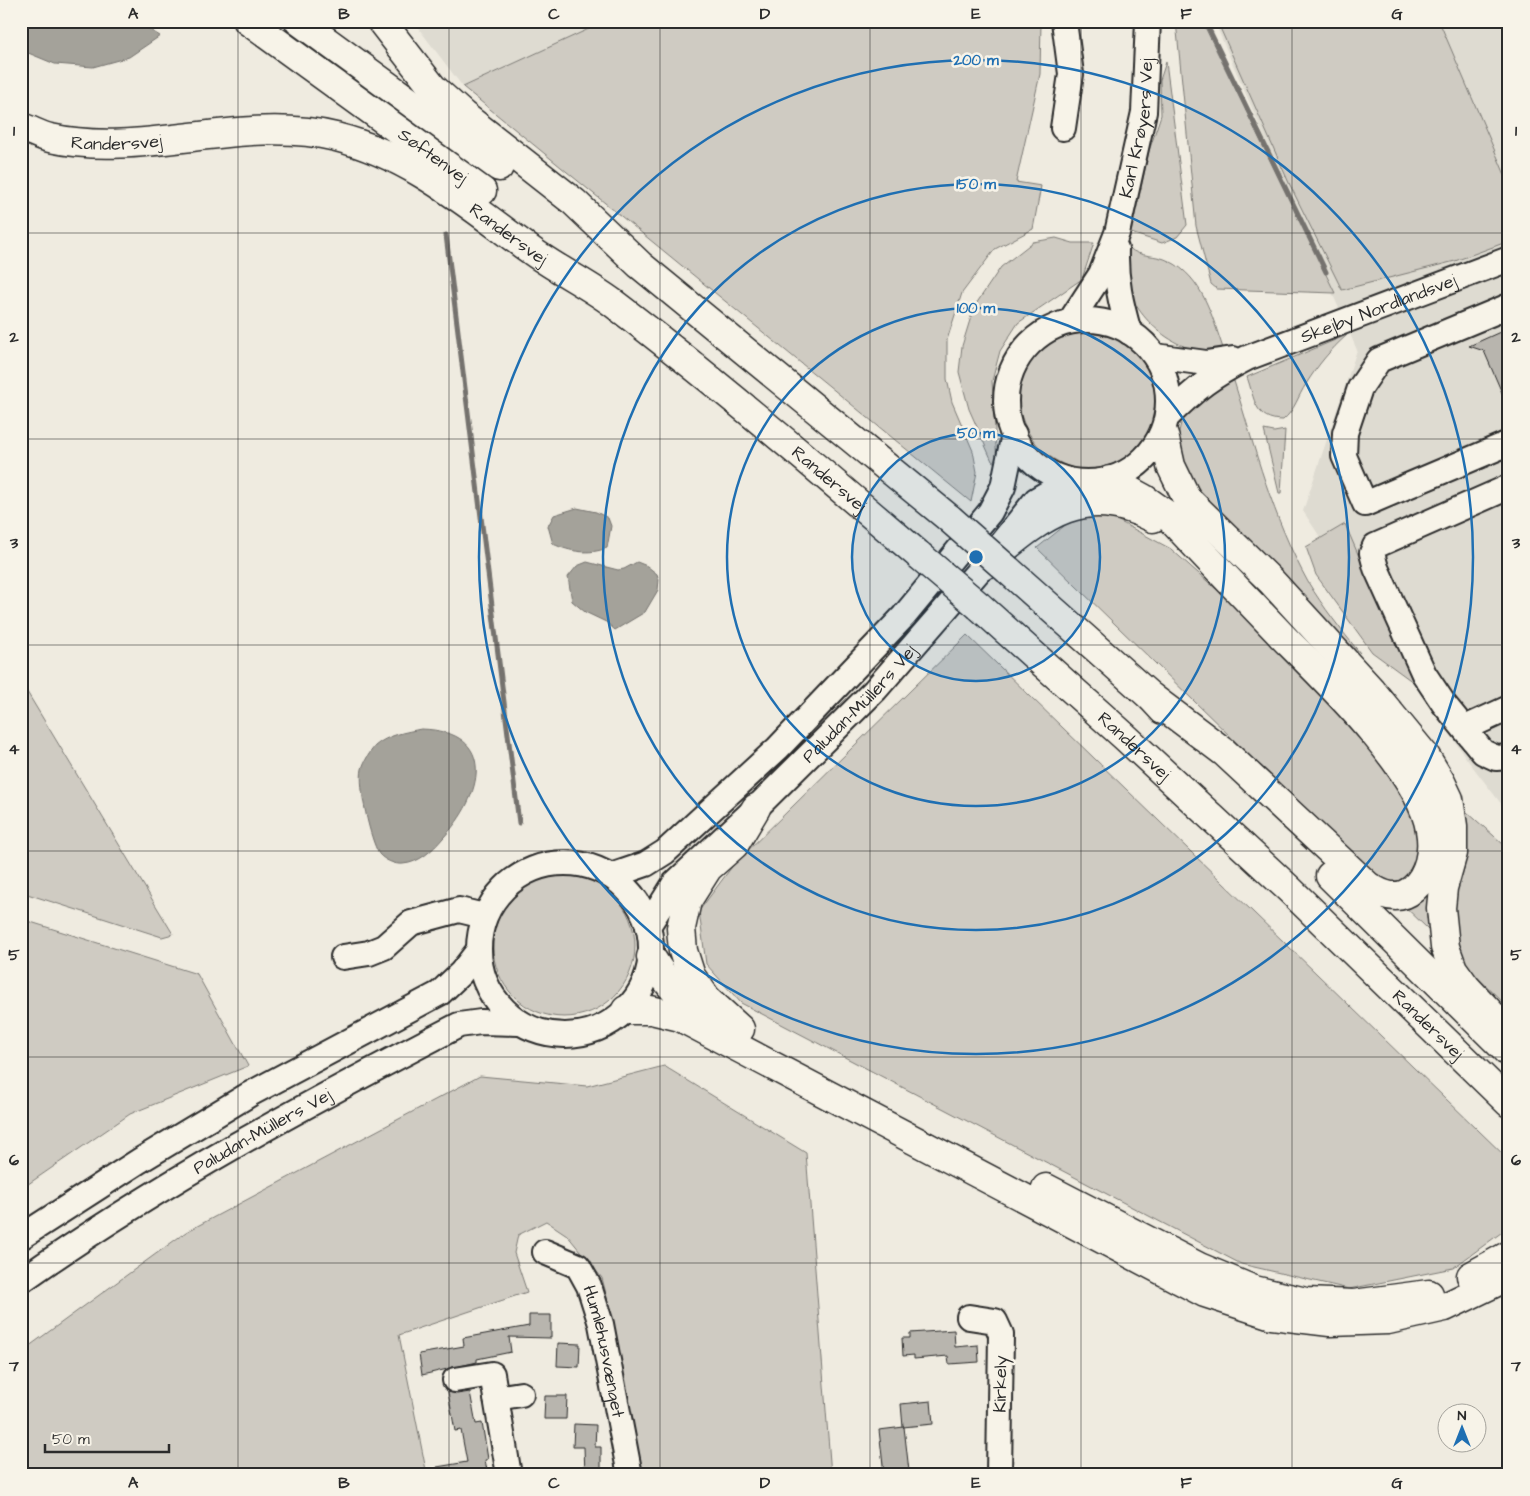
<svg xmlns="http://www.w3.org/2000/svg" width="1530" height="1496" font-family="'Architects Daughter',sans-serif">
<style>
.built{fill:#dedbd1}
.green{fill:#cfcbc2;stroke:#7d7b76}
.water{fill:#a4a29a;stroke:#74726e}
.lines{fill:none;stroke-linecap:round;stroke-linejoin:round}
.stream{stroke:#74726e;stroke-width:5}
.building{fill:#b8b5ae;stroke:#2b2b2b}
.minor-casing{stroke:#2b2b2b;stroke-width:28}
.major-casing{stroke:#2b2b2b;stroke-width:31}
.minor{stroke:#f7f3e8;stroke-width:24}
.major{stroke:#f7f3e8;stroke-width:28}
.major-bridge-casing{stroke:#2b2b2b;stroke-width:31;stroke-linecap:butt}
.major-bridge{stroke:#f7f3e8;stroke-width:28}
.grid{fill:none;stroke:#2b2b2b;stroke-width:1;stroke-opacity:0.55}
.ring{fill:none;stroke:#1f6fb2;stroke-width:2.5}
.labels{text-anchor:middle;stroke-width:5;stroke-linejoin:round;paint-order:stroke}
.street-label{font-size:18px;fill:#2b2b2b;stroke:#f7f3e8}
.centre{fill:#1f6fb2;stroke:#f7f3e8;stroke-width:2.5}
.ring-label{font-size:15px;text-anchor:middle;font-weight:bold;fill:#1f6fb2;stroke:#f7f3e8;stroke-width:5;stroke-linejoin:round;paint-order:stroke}
.neatline{fill:none;stroke:#2b2b2b;stroke-width:2}
.grid-label{font-size:16px;text-anchor:middle;font-weight:bold;fill:#2b2b2b}
</style>
<rect width="100%" height="100%" fill="#efebe0"/>
<filter id="ink" filterUnits="userSpaceOnUse"><feTurbulence type="fractalNoise" baseFrequency=".02" numOctaves="2"/><feDisplacementMap in="SourceGraphic" scale="10" xChannelSelector="R" yChannelSelector="G"/><feConvolveMatrix kernelMatrix="1 2 1 2 8 2 1 2 1" color-interpolation-filters="sRGB"/></filter>
<g filter="url(#ink)">
<path class="built" d="M 413,21 L 606,21 L 463,87 Z
M 1214,21 L 1509,21 L 1509,814 L 1466,758 L 1303,511 L 1357,350 Z"/>
<path class="green" d="M 606,21 L 1041,21 L 1040,74 L 1016,182 L 1041,186 L 1033,229 L 995,249 L 962,293 L 947,340 L 947,379 L 952,402 L 973,451 L 977,472 L 971,502 L 463,87 Z
M 1176,21 L 1202,21 L 1335,293 L 1217,289 L 1211,284 L 1196,226 Z
M 1217,21 L 1439,21 L 1509,184 L 1509,241 L 1455,261 L 1342,290 L 1289,183 Z
M 1166,62 L 1187,225 L 1177,237 L 1162,243 L 1131,233 L 1149,151 L 1161,115 L 1160,80 Z
M 1056,238 L 1073,243 L 1094,243 L 1082,279 L 1018,323 L 1000,351 L 992,381 L 997,464 L 992,461 L 969,409 L 959,372 L 962,346 L 974,307 L 1001,267 L 1033,242 Z
M 1129,248 C 1141,258 1156,254 1169,261 C 1203,277 1212,317 1223,348 C 1187,362 1141,324 1129,291 C 1124,278 1128,261 1129,248 Z
M 1085,333 C 1094,334 1103,335 1111,337 C 1152,351 1168,408 1147,442 C 1136,460 1116,470 1096,471 C 1032,472 992,395 1039,348 C 1051,336 1070,334 1085,333 Z
M 1347,335 C 1330,350 1318,365 1306,384 C 1298,396 1295,410 1283,420 C 1254,420 1255,399 1247,377 Z
M 1234,381 C 1255,449 1273,519 1308,582 C 1323,607 1341,630 1360,653 L 1295,596 L 1249,548 L 1189,477 L 1176,444 L 1182,419 L 1211,388 Z
M 1264,430 L 1274,432 L 1285,430 L 1281,493 L 1279,493 Z
M 1079,514 L 1111,517 L 1171,549 L 1503,844 L 1509,852 L 1509,1008 L 1037,548 Z
M 1345,524 L 1413,682 L 1372,652 L 1316,575 L 1306,547 Z
M 967,635 L 1509,1160 L 1509,1227 L 1453,1268 L 1349,1289 L 1241,1264 L 741,1003 L 706,964 L 699,911 L 734,864 Z
M 21,682 L 173,934 L 162,937 L 21,892 Z
M493 946a71 71 0 1 1 142 0a71 71 0 1 1-142 0Z
M 21,919 L 197,974 L 248,1066 L 130,1114 L 21,1189 Z
M 664,1066 L 806,1153 L 831,1475 L 641,1475 L 613,1321 L 602,1278 L 567,1235 L 546,1221 L 518,1235 L 514,1253 L 527,1292 L 399,1335 L 427,1475 L 21,1475 L 21,1352 L 186,1232 L 480,1076 L 587,1086 Z"/>
<path class="water" d="M 21,21 L 135,21 L 160,36 L 129,57 L 93,67 L 55,64 L 21,50 Z
M 577,508 L 596,512 L 608,518 L 611,526 L 607,548 C 589,555 571,552 553,544 L 548,526 L 554,515 Z
M 587,562 L 618,570 L 624,569 L 637,562 L 647,566 L 657,574 L 659,580 L 658,590 L 645,612 L 615,630 L 606,622 L 585,612 L 572,601 L 568,577 L 577,566 Z
M 421,729 C 500,731 482,797 443,838 C 433,850 419,863 403,864 C 395,865 384,860 379,854 C 370,839 358,786 362,769 C 364,761 370,752 375,746 C 387,735 406,732 421,729 Z"/>
<g class="lines">
<path class="stream" d="M 1205,21 L 1326,272
M 446,235 L 519,823"/>
</g>
<path class="building" d="M 1509,328 L 1509,409 L 1484,351 L 1469,346 Z
M 529,1315 L 551,1315 L 551,1338 L 509,1337 L 511,1352 L 477,1359 L 477,1362 L 422,1375 L 419,1354 L 464,1346 L 463,1338 L 529,1326 Z
M 954,1330 L 955,1347 L 978,1345 L 979,1362 L 949,1364 L 948,1356 L 914,1359 L 914,1355 L 903,1356 L 902,1338 L 910,1338 L 910,1333 Z
M 558,1343 L 580,1344 L 579,1367 L 557,1366 Z
M 448,1392 L 457,1394 L 470,1392 L 476,1424 L 482,1423 L 488,1459 L 485,1460 L 488,1475 L 438,1475 L 437,1467 L 467,1462 L 461,1430 L 455,1431 Z
M 545,1396 L 567,1396 L 566,1419 L 544,1419 Z
M 931,1401 L 933,1424 L 903,1427 L 901,1404 Z
M 574,1424 L 596,1425 L 595,1447 L 601,1447 L 601,1475 L 585,1475 L 584,1447 L 573,1447 Z
M 904,1427 L 909,1471 L 884,1474 L 879,1430 Z"/>
<g class="lines">
<g class="minor-casing">
<g id="minor">
<path d="M 1063,128 L 1071,74 L 1064,21"/>
<path d="M 1116,249 C 1115,279 1121,304 1129,332"/>
<path d="M 1509,306 L 1379,360 L 1360,388 L 1345,433 L 1344,456 L 1365,504 L 1509,443"/>
<circle cx="1087" cy="401" r="81"/>
<path id="s1" d="M 1071,320 L 1101,274 L 1117,233 L 1144,112 L 1148,21"/>
<path d="M 1155,356 L 1206,363 L 1233,359"/>
<path id="s2" d="M 1168,416 C 1196,388 1212,376 1247,358 L 1509,259"/>
<path d="M 1509,487 L 1375,546 L 1372,553 L 1376,568 L 1424,674 L 1444,704 L 1483,752 L 1496,758 L 1509,757"/>
<path d="M 1466,730 L 1474,724 L 1509,708"/>
<circle cx="565" cy="949" r="86"/>
<path d="M 611,876 L 646,864 L 665,852 L 778,748 L 904,616 L 990,512 L 1003,487 L 1014,434"/>
<path id="s3" d="M 648,926 L 675,883 L 756,808 L 875,690 L 983,566 L 1036,500 L 1069,481"/>
<path d="M 343,957 L 369,953 L 384,947 L 411,923 L 459,910 L 484,916"/>
<path d="M 21,1237 L 139,1161 L 250,1094 L 440,993 L 461,973 L 478,951"/>
<path id="s4" d="M 545,1252 L 578,1266 L 589,1286 L 601,1324 L 630,1475"/>
<path id="s5" d="M 21,1281 C 160,1183 308,1103 459,1025 L 481,1022 L 519,1023"/>
<path d="M 969,1317 L 995,1321 L 1001,1334 L 999,1475"/>
<path d="M 455,1380 L 492,1374 L 509,1475"/>
<path d="M 496,1398 L 521,1394"/>
</g>
</g>
<g class="major-casing">
<g id="major">
<path id="s6" d="M 248,21 L 482,191"/>
<path d="M 299,21 L 499,167"/>
<path d="M 381,21 L 433,88 L 463,115 L 574,202 L 640,265 L 950,519"/>
<path id="s7" d="M 21,127 C 31,130 40,136 50,138 C 145,159 242,114 336,137 C 412,156 468,205 529,249 C 556,269 586,283 613,303 C 718,383 819,470 920,556"/>
<path d="M 1164,435 L 1171,466 L 1187,499 L 1272,582 L 1371,690 L 1426,757 L 1441,782 L 1449,799 L 1453,826 L 1453,853 L 1443,888 L 1441,908 L 1445,947 L 1453,969 L 1466,987 L 1509,1033"/>
<path d="M 1110,480 L 1143,498 L 1167,515 C 1205,556 1244,596 1282,636 C 1325,679 1421,771 1430,830 C 1434,851 1429,875 1413,889 C 1398,902 1382,895 1368,886 L 1224,752 L 1151,697"/>
<path d="M 983,566 C 1038,521 1078,480 1153,518"/>
<path d="M 1008,570 L 1151,697 L 1163,710"/>
<path id="s8" d="M 979,606 L 1124,736 L 1289,889 L 1509,1103"/>
<path d="M 1330,876 L 1509,1053"/>
<path d="M 651,957 C 672,991 678,998 714,1016"/>
<path d="M 626,1010 L 651,1010 L 680,1017 L 1205,1293 L 1272,1315 L 1330,1322 L 1388,1320 L 1445,1307 L 1509,1276"/>
<path d="M 740,1029 L 707,999 L 691,976 L 683,951 L 681,928 L 687,901 L 708,868 L 734,845 L 756,808"/>
<path d="M 1046,1188 L 1199,1267 L 1254,1290 L 1306,1302 L 1354,1304 L 1429,1294"/>
<path d="M 1471,1276 L 1509,1255"/>
</g>
</g>
<use href="#minor" class="minor"/>
<use href="#major" class="major"/>
<g class="major-bridge-casing">
<path id="major-bridge" d="M 950,519 L 1008,570
M 920,556 L 979,606"/>
</g>
<use href="#major-bridge" class="major-bridge"/>
</g>
</g>
<path class="grid" d="M 238,21 L 238,1475M 449,21 L 449,1475M 660,21 L 660,1475M 870,21 L 870,1475M 1081,21 L 1081,1475M 1292,21 L 1292,1475M 21,233 L 1509,233M 21,439 L 1509,439M 21,645 L 1509,645M 21,851 L 1509,851M 21,1057 L 1509,1057M 21,1263 L 1509,1263"/>
<circle cx="976" cy="557" r="124" fill="#1f6fb2" fill-opacity=".12"/>
<g class="ring">
<circle cx="976" cy="557" r="124"/>
<circle cx="976" cy="557" r="249"/>
<circle cx="976" cy="557" r="373"/>
<circle cx="976" cy="557" r="497"/>
</g>
<g class="labels">
<g class="street-label">
<text dy="6" stroke="none"><textPath href="#s1" startOffset="206">Karl Krøyers Vej</textPath></text>
<text dy="6" stroke="none"><textPath href="#s7" startOffset="98">Randersvej</textPath></text>
<text dy="6" stroke="none"><textPath href="#s6" startOffset="229">Søftenvej</textPath></text>
<text dy="6" stroke="none"><textPath href="#s7" startOffset="518">Randersvej</textPath></text>
<text dy="6" stroke="none"><textPath href="#s2" startOffset="239">Skejby Nordlandsvej</textPath></text>
<text dy="6" stroke="none"><textPath href="#s7" startOffset="922">Randersvej</textPath></text>
<text dy="6" stroke="none"><textPath href="#s3" startOffset="308">Paludan-Müllers Vej</textPath></text>
<text dy="6" stroke="none"><textPath href="#s8" startOffset="209">Randersvej</textPath></text>
<text dy="6" stroke="none"><textPath href="#s8" startOffset="614">Randersvej</textPath></text>
<text dy="6" stroke="none"><textPath href="#s5" startOffset="284">Paludan-Müllers Vej</textPath></text>
<text dy="6" stroke="none"><textPath href="#s4" startOffset="126">Humlehusvænget</textPath></text>
<text transform="translate(1000 1384) rotate(-89)" y="6">Kirkely</text>
</g>
</g>
<circle cx="976" cy="557" r="8" class="centre"/>
<g class="ring-label">
<text x="976" y="65">200 m</text>
<text x="976" y="189">150 m</text>
<text x="976" y="313">100 m</text>
<text x="976" y="438">50 m</text>
</g>
<rect width="1530" height="1496" fill="none" stroke="#f7f3e8" stroke-width="55"/>
<g transform="translate(1462 1428)"><circle r="24" fill="#f7f3e8" stroke="#a5a39c"/>
<path d="M0-4L9 19L0 12L-9 19Z" fill="#1f6fb2"/>
<text y="-8" font-size="14" font-weight="bold" text-anchor="middle" fill="#2b2b2b">N</text>
</g>
<path d="M45 1444v8h124v-8" fill="none" stroke="#2b2b2b" stroke-width="2.5"/>
<text x="52" y="1444" font-size="15" fill="#2b2b2b" stroke="#f7f3e8" stroke-width="4" paint-order="stroke">50 m</text>
<rect x="28" y="28" width="1474" height="1440" class="neatline"/>
<g class="grid-label">
<text x="133" y="19">A</text>
<text x="344" y="19">B</text>
<text x="554" y="19">C</text>
<text x="765" y="19">D</text>
<text x="976" y="19">E</text>
<text x="1186" y="19">F</text>
<text x="1397" y="19">G</text>
<text x="14" y="136">1</text>
<text x="1516" y="136">1</text>
<text x="14" y="342">2</text>
<text x="1516" y="342">2</text>
<text x="14" y="548">3</text>
<text x="1516" y="548">3</text>
<text x="14" y="754">4</text>
<text x="1516" y="754">4</text>
<text x="14" y="960">5</text>
<text x="1516" y="960">5</text>
<text x="14" y="1165">6</text>
<text x="1516" y="1165">6</text>
<text x="14" y="1371">7</text>
<text x="1516" y="1371">7</text>
<text x="133" y="1488">A</text>
<text x="344" y="1488">B</text>
<text x="554" y="1488">C</text>
<text x="765" y="1488">D</text>
<text x="976" y="1488">E</text>
<text x="1186" y="1488">F</text>
<text x="1397" y="1488">G</text>
</g>
</svg>
